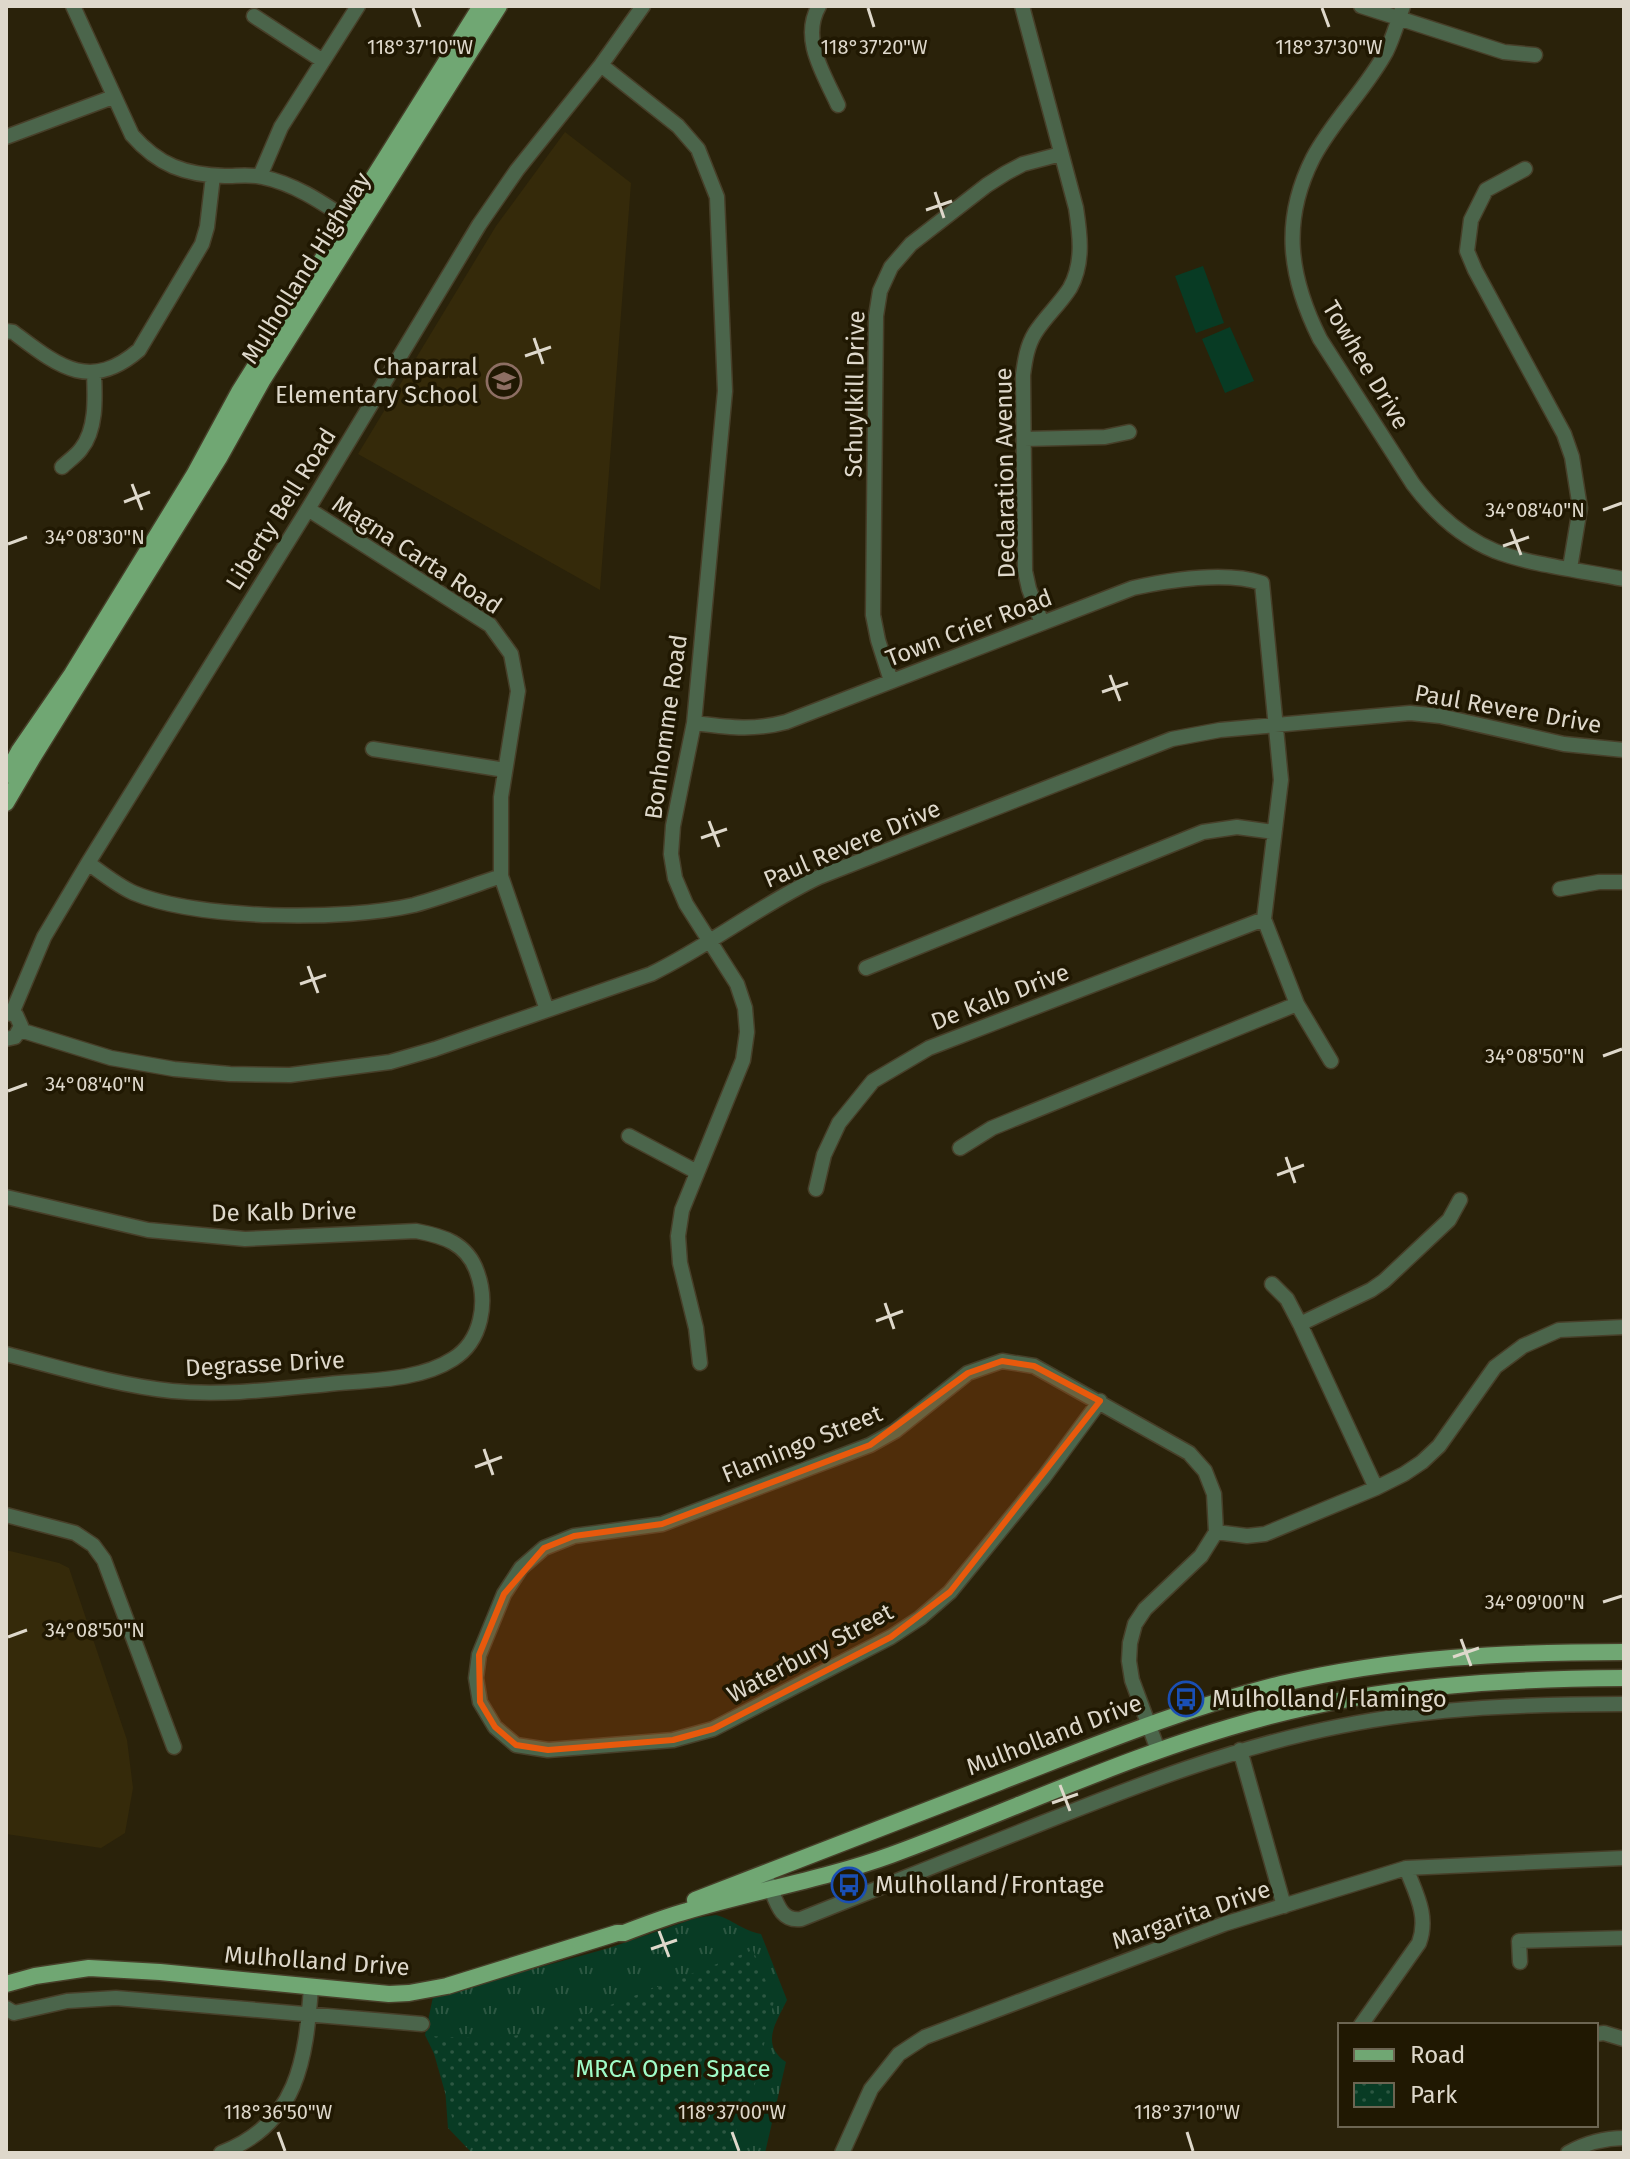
<svg xmlns="http://www.w3.org/2000/svg" width="1630" height="2159" font-family="'Fira Sans',sans-serif">
<style>
.built{fill:#352a0a}
.grass{fill:url(#grass-tufts)}
.park{fill:url(#park-dots)}
.pitch{fill:#083b24}
.lines{fill:none;stroke-linecap:round;stroke-linejoin:round}
.minor-casing{stroke:#473f29;stroke-width:17}
.major-casing{stroke:#473f29;stroke-width:19}
.minor{stroke:#4b654b;stroke-width:14}
.major{stroke:#70a773;stroke-width:16}
.marked{fill:#e8590c;fill-opacity:0.2;stroke:#e8590c;stroke-width:6;stroke-linejoin:round}
.ticks{fill:none;stroke:#ded8cb;stroke-width:3}
.labels{text-anchor:middle;stroke-width:7;stroke-linejoin:round;paint-order:stroke}
.street-label{font-size:24px;fill:#ded8cb;stroke:#201802}
.poi-label{font-size:24px;fill:#ded8cb;stroke:#201802;text-anchor:start}
.park-label{font-size:24px;fill:#9ffbc7;stroke:#201802}
.ticks-label{font-size:20px;text-anchor:middle;fill:#ded8cb;stroke:#201802;stroke-width:7;stroke-linejoin:round;paint-order:stroke}
</style>
<defs>
<pattern id="grass-tufts" width="24" height="20" patternUnits="userSpaceOnUse" patternTransform="scale(2)"><rect width="24" height="20" fill="#083b24"/><path d="M3 7l-1-3M5 7V3M7 7l1-3M15 17l-1-3M17 17v-4M19 17l1-3" fill="none" stroke="#2c5742"/></pattern>
<pattern id="park-dots" width="8" height="8" patternUnits="userSpaceOnUse" patternTransform="scale(2)"><rect width="8" height="8" fill="#083b24"/><path d="M2 2h.1M6 6h.1" fill="none" stroke="#2c5742" stroke-width="1.8" stroke-linecap="round"/></pattern>
</defs>
<rect width="100%" height="100%" fill="#2a220a"/>
<path class="built" d="M 565,132 L 631,183 L 600,590 L 358,454 L 496,226 Z
M 6,1550 L 59,1563 L 69,1568 L 127,1740 L 133,1788 L 125,1833 L 101,1848 L 6,1834 Z"/>
<path class="grass" d="M 716,1915 C 734,1920 741,1930 761,1934 L 787,2000 C 776,2023 760,2044 786,2062 L 765,2153 L 472,2153 L 448,2128 L 444,2074 L 425,2035 L 433,1997 L 609,1948 L 696,1918 Z"/>
<path class="park" d="M 753,1950 L 774,2001 L 755,2084 L 748,2104 L 726,2153 L 480,2153 L 454,2124 L 429,2036 L 494,2039 L 543,2031 Z"/>
<path class="pitch" d="M 1203,266 L 1224,323 L 1196,333 L 1175,276 Z
M 1230,327 L 1254,381 L 1225,393 L 1202,339 Z"/>
<g class="lines">
<g class="minor-casing">
<path id="minor" d="M 73,6 L 132,135 C 158,165 185,175 225,176 C 237,176 251,174 262,177 C 297,184 327,206 356,225
M 819,6 C 800,39 824,74 838,105
M 1022,6 L 1076,208 C 1080,234 1084,263 1070,288 C 1060,304 1045,317 1035,333 C 1027,346 1025,360 1023,375 L 1025,571 L 1029,589 L 1042,623
M 1361,6 L 1504,52 L 1535,55
M 1403,6 C 1398,21 1393,38 1386,52 C 1366,89 1333,120 1313,158 C 1281,221 1289,277 1320,339 L 1413,484 C 1434,512 1461,537 1495,551 C 1531,565 1585,571 1624,579
M 254,16 L 323,61
M 601,65 L 678,126 L 698,149 L 717,197 L 725,391 L 694,723 L 673,826 L 671,854 L 675,878 L 686,904 L 737,984 L 745,1008 L 747,1032 L 743,1060 L 682,1210 L 678,1236 L 680,1263 L 696,1328 L 700,1363
M 6,137 L 113,97
M 1525,169 L 1486,190 L 1471,220 L 1467,251 L 1475,270 L 1564,434 L 1572,457 L 1580,508 L 1570,568
M 260,176 L 281,127 L 358,6
M 6,331 L 13,332 C 57,365 89,393 139,350 L 202,244 L 207,227 L 213,176
M 1024,439 L 1105,437 L 1129,432
M 62,467 C 68,461 76,456 81,449 C 97,429 95,397 94,373
M 308,509 L 490,625 L 511,654 L 518,691 L 501,797 L 501,876 L 547,1010
M 891,681 L 878,640 L 873,615 L 876,316 L 880,291 L 891,267 L 911,244 L 987,185 L 1006,173 L 1023,164 L 1061,154
M 694,723 C 727,727 753,731 786,722 L 1133,588 C 1169,580 1226,571 1262,583 L 1281,780 L 1264,919 L 1297,1004 L 1331,1061
M 373,749 L 505,770
M 88,863 C 102,873 118,886 134,893 C 199,920 345,921 414,905 C 443,897 472,886 501,876
M 1560,889 L 1599,882 L 1624,882
M 866,968 L 1203,832 L 1237,827 L 1274,832
M 6,1013 L 16,1015 L 21,1026 L 15,1037 L 6,1039
M 12,1013 L 44,937 L 88,863 L 308,509 L 479,225 L 517,170 L 601,65 L 643,6
M 20,1030 L 111,1058 L 174,1069 L 230,1074 L 290,1075 L 390,1062 L 435,1049 L 651,974 C 709,946 760,905 819,877 L 1172,739 L 1220,730 L 1410,713 L 1440,716 L 1564,744 L 1624,750
M 629,1136 L 697,1172
M 960,1148 L 992,1128 L 1297,1004
M 816,1189 L 824,1155 L 839,1123 L 873,1081 L 929,1048 L 1264,919
M 6,1197 L 148,1230 L 245,1239 L 416,1231 C 443,1236 467,1243 477,1272 C 488,1302 482,1341 453,1359 C 419,1381 369,1380 329,1384 C 277,1389 224,1396 172,1391 C 116,1385 61,1368 6,1354
M 1272,1284 L 1287,1299 L 1300,1324 L 1376,1488
M 1300,1324 L 1371,1290 L 1384,1281 L 1449,1220 L 1460,1200
M 1100,1401 L 1044,1477 L 950,1592 L 920,1618 L 891,1637 L 713,1729 L 673,1740 L 548,1750 L 516,1745 L 495,1727 L 480,1702 L 476,1678 L 479,1655 L 504,1594 L 521,1568 L 544,1548 L 574,1536 L 662,1524 L 870,1445 L 895,1431 L 968,1373 L 1002,1361 L 1034,1366 L 1189,1453 L 1205,1471 L 1214,1494 L 1216,1532 L 1201,1556 L 1145,1609 L 1135,1624 L 1130,1643 L 1129,1661 L 1132,1680 L 1158,1750
M 6,1515 L 75,1533 L 93,1545 L 104,1560 L 174,1747
M 1216,1532 L 1247,1536 L 1265,1534 L 1376,1488 L 1404,1474 L 1422,1462 L 1439,1446 L 1495,1367 L 1523,1346 L 1559,1330 L 1624,1327
M 1240,1750 L 1284,1906
M 768,1882 C 776,1899 779,1922 801,1919 C 880,1887 959,1856 1037,1825 C 1138,1785 1234,1747 1341,1726 C 1435,1707 1529,1704 1624,1704
M 1520,1962 L 1519,1941 L 1624,1938
M 6,2008 L 14,2013 L 67,2001 L 116,1998 L 422,2024
M 1361,2025 L 1419,1943 C 1429,1916 1416,1894 1406,1868
M 1596,2034 L 1604,2033 L 1624,2039
M 221,2153 C 298,2124 306,2059 311,1987
M 842,2153 L 871,2089 L 899,2054 L 925,2037 L 1224,1924 L 1406,1868 L 1624,1858
M 1568,2153 C 1586,2143 1603,2138 1624,2138"/>
</g>
<g class="major-casing">
<path id="major" d="M 6,775 L 19,751 L 72,674 L 194,475 L 239,392 L 481,6
M 6,803 L 33,757 L 219,458 L 262,381 L 499,6
M 695,1900 C 797,1860 899,1821 1000,1782 C 1093,1746 1184,1708 1281,1684 C 1394,1657 1508,1652 1624,1652
M 6,1984 L 35,1976 L 89,1968 L 160,1972 L 389,1994 L 409,1993 L 447,1986 L 617,1933 L 624,1933 C 645,1925 665,1917 687,1911 C 754,1891 825,1879 891,1855 C 1014,1810 1132,1753 1259,1719 C 1379,1686 1500,1679 1624,1678"/>
</g>
<use href="#minor" class="minor"/>
<use href="#major" class="major"/>
</g>
<path class="marked" d="M 1002,1361 L 1034,1366 L 1100,1401 L 950,1592 L 891,1637 L 713,1729 L 673,1740 L 548,1750 L 516,1745 L 495,1727 L 480,1702 L 479,1655 L 504,1594 L 544,1548 L 574,1536 L 662,1524 L 870,1445 L 968,1373 Z"/>
<path class="ticks" d="M 413,8 L 420,27M 868,8 L 874,27M 1322,8 L 1329,27M 935,192 L 944,218M 926,210 L 952,201M 534,338 L 543,364M 525,356 L 551,347M 132,484 L 142,510M 124,502 L 150,492M 1603,510 L 1622,503M 1511,529 L 1521,555M 8,544 L 27,537M 1503,546 L 1529,537M 1110,675 L 1120,701M 1102,692 L 1128,683M 709,821 L 719,847M 701,838 L 727,829M 308,966 L 318,993M 300,984 L 326,975M 1603,1056 L 1622,1049M 8,1091 L 27,1084M 1286,1157 L 1295,1183M 1277,1175 L 1304,1165M 885,1303 L 894,1329M 876,1321 L 903,1311M 484,1449 L 493,1475M 475,1467 L 502,1457M 1603,1602 L 1622,1596M 8,1637 L 27,1630M 1461,1639 L 1471,1666M 1453,1657 L 1479,1648M 1060,1785 L 1070,1811M 1052,1803 L 1078,1794M 659,1931 L 669,1957M 651,1949 L 677,1940M 278,2132 L 285,2151M 732,2132 L 739,2151M 1187,2132 L 1193,2151"/>
<defs>
<g id="school-ring" transform="scale(1.8)"><circle r="9.5" fill="#201802" stroke="#8d6e63" stroke-width="1.5"/><path d="M0-5L7-2L0 1L-7-2ZM-4 1L0 2.5L4 1V4Q0 6-4 4Z" fill="#8d6e63"/></g>
<g id="bus-ring" transform="scale(1.8)"><circle r="9.5" fill="#201802" stroke="#1a4fb4" stroke-width="1.5"/><path d="M-5-6H5V4H4V6H2V4H-2V6H-4V4H-5ZM-3.5-4V0h7V-4ZM-3.5 1.2v1.5H-2V1.2ZM2 1.2v1.5H3.5V1.2Z" fill="#1a4fb4"/></g>
</defs>
<g fill-rule="evenodd">
<use href="#school-ring" x="504" y="381"/>
<use href="#bus-ring" x="1186" y="1699"/>
<use href="#bus-ring" x="849" y="1885"/>
</g>
<g class="labels">
<g class="street-label">
<text transform="translate(306 268) rotate(-58)" y="8">Mulholland Highway</text>
<text transform="translate(1366 365) rotate(59)" y="8">Towhee Drive</text>
<text transform="translate(855 394) rotate(-89)" y="8">Schuylkill Drive</text>
<text transform="translate(1005 473) rotate(-91)" y="8">Declaration Avenue</text>
<text transform="translate(281 509) rotate(-58)" y="8">Liberty Bell Road</text>
<text transform="translate(417 555) rotate(33)" y="8">Magna Carta Road</text>
<text transform="translate(969 628) rotate(-21)" y="8">Town Crier Road</text>
<text transform="translate(1508 709) rotate(10)" y="8">Paul Revere Drive</text>
<text transform="translate(666 727) rotate(-82)" y="8">Bonhomme Road</text>
<text transform="translate(852 844) rotate(-23)" y="8">Paul Revere Drive</text>
<text transform="translate(1000 997) rotate(-21)" y="8">De Kalb Drive</text>
<text transform="translate(284 1212) rotate(-1)" y="8">De Kalb Drive</text>
<text transform="translate(265 1364) rotate(-3)" y="8">Degrasse Drive</text>
<text transform="translate(802 1444) rotate(-22)" y="8">Flamingo Street</text>
<text transform="translate(810 1653) rotate(-28)" y="8">Waterbury Street</text>
<text transform="translate(1054 1735) rotate(-21)" y="8">Mulholland Drive</text>
<text transform="translate(1191 1915) rotate(-19)" y="8">Margarita Drive</text>
<text transform="translate(317 1961) rotate(4)" y="8">Mulholland Drive</text>
</g>
<g class="poi-label">
<text x="478" y="375" text-anchor="end">Chaparral<tspan x="478" dy="28">Elementary School</tspan></text>
<text x="1212" y="1707">Mulholland/Flamingo</text>
<text x="875" y="1893">Mulholland/Frontage</text>
</g>
<g class="park-label">
<text x="673" y="2077">MRCA Open Space</text>
</g>
</g>
<g class="ticks-label">
<text x="420" y="54">118°37'10"W</text>
<text x="874" y="54">118°37'20"W</text>
<text x="1329" y="54">118°37'30"W</text>
<text x="1535" y="517">34°08'40"N</text>
<text x="95" y="544">34°08'30"N</text>
<text x="1535" y="1063">34°08'50"N</text>
<text x="95" y="1091">34°08'40"N</text>
<text x="1535" y="1609">34°09'00"N</text>
<text x="95" y="1637">34°08'50"N</text>
<text x="278" y="2119">118°36'50"W</text>
<text x="732" y="2119">118°37'00"W</text>
<text x="1187" y="2119">118°37'10"W</text>
</g>
<rect width="1630" height="2159" fill="none" stroke="#ded8cb" stroke-width="16"/>
<rect x="1338" y="2023" width="260" height="104" fill="#201802" stroke="#6c6552" stroke-width="2"/>
<rect x="1354" y="2049" width="40" height="12" fill="#70a773" stroke="#6c6552" stroke-width="2"/>
<text x="1410" y="2063" font-size="24" fill="#ded8cb">Road</text>
<rect x="1354" y="2083" width="40" height="24" fill="url(#park-dots)" stroke="#6c6552" stroke-width="2"/>
<text x="1410" y="2103" font-size="24" fill="#ded8cb">Park</text>
</svg>
